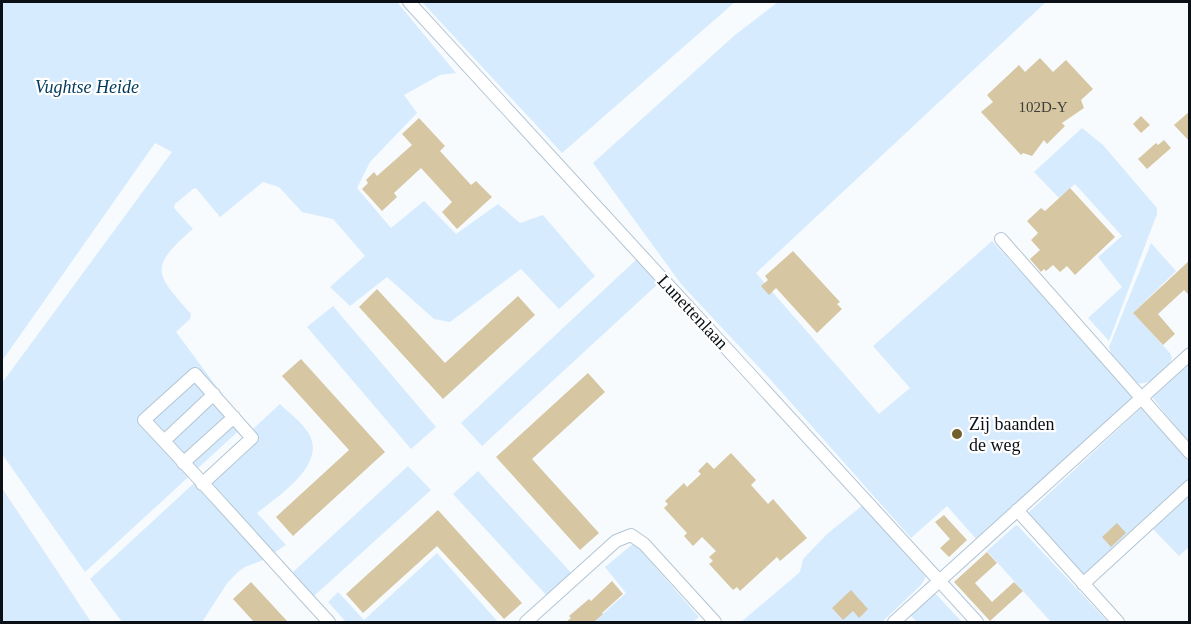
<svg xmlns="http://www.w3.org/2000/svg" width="1191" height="624" font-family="Georgia,serif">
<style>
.green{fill:#d6ebfd}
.building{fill:#d6c6a2}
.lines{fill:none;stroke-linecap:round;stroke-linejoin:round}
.street-casing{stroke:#b3c5d4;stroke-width:14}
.street{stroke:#fff;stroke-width:12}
.poi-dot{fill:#735e2e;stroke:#fff;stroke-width:2}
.labels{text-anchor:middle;stroke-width:4.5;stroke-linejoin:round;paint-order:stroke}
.number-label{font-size:15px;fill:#3d3e38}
.park-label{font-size:18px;font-style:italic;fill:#00395b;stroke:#fff}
.street-label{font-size:18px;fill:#0a1015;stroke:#fff}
.poi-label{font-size:18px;fill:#0a1015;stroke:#fff;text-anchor:start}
</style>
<rect width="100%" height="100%" fill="#f7fbfe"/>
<path class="green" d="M 2,2 L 397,2 L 456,73 L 440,75 L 404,95 L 417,113 L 370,162 L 357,188 L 391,228 L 424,201 L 456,234 L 498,204 L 520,223 L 543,215 L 595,276 L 559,309 L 521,269 L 450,322 L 434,319 L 387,277 L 350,306 L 330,287 L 365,256 L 333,219 L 302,212 L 279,187 L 263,182 L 220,217 L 196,188 L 193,189 L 175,204 L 174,208 L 193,229 C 148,268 155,273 191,314 L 190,319 L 176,332 L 245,425 L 85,572 L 2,454 L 2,383 L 172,152 L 155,143 L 2,361 Z
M 422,2 L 735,2 L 562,153 Z
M 778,2 L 1046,2 L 756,273 L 879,414 L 910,388 L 873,346 L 992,241 L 1031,283 L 1045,292 L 1136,394 L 977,540 L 947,506 L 911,538 L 769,378 L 681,284 L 593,163 L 735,35 Z
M 1082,128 L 1103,145 L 1157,208 L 1157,214 L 1109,341 L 1088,318 L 1122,287 L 1098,257 L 1122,236 L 1075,184 L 1059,198 L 1034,172 Z
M 1151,243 L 1176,271 L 1133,313 L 1170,353 L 1172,358 C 1168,368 1149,387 1137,383 L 1112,355 L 1109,347 Z
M 638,258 L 659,283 L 482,446 L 461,423 Z
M 333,306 L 436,427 L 411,449 L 307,327 Z
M 1189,363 L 1189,444 L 1152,397 Z
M 280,404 C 289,413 303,423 309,434 C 327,465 277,497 257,513 L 286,545 L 263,560 L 245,567 L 239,571 L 228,582 L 202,622 L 122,622 L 90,579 Z
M 1141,408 L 1189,462 L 1189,480 L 1084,578 L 1029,517 L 1028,513 Z
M 408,466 L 431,490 L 314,596 L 293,572 Z
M 478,471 L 574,576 L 548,597 L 453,494 Z
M 2,488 L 91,622 L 2,622 Z
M 1189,496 L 1189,547 L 1179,556 L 1153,529 Z
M 863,505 L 926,577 L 921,585 L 882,622 L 741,622 L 800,572 L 803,559 L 827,534 Z
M 1016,525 L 1018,526 L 1108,622 L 1051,622 L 987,551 Z
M 634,543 L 699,617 L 693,622 L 594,622 L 626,593 L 605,567 Z
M 437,553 L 498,622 L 346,622 L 328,602 L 338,592 L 364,620 Z
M 934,592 L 962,622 L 917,622 L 909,614 Z"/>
<path class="building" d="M 1040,58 L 1053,72 L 1066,60 L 1093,89 L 1081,100 L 1084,108 L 1062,123 L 1065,126 L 1047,144 L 1044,140 L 1032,156 L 1023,153 L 1021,155 L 981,112 L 993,102 L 987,95 L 1019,65 L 1025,72 Z
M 1190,111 L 1190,142 L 1174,125 Z
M 1141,116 L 1150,125 L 1141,133 L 1133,124 Z
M 419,118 L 445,146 L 440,151 L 471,185 L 476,181 L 492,197 L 457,229 L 442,212 L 452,202 L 421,168 L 394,193 L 397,197 L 382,211 L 362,189 L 368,183 L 366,180 L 374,172 L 377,176 L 412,145 L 402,134 Z
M 1164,140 L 1171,148 L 1147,169 L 1138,159 L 1156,143 L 1158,145 Z
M 1070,188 L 1115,237 L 1075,275 L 1067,266 L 1060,272 L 1053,265 L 1046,271 L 1044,269 L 1041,272 L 1030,259 L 1040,250 L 1031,240 L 1038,233 L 1027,221 L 1041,208 L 1045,211 Z
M 793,251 L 840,302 L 837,304 L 842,309 L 817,333 L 776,288 L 769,295 L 761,286 L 768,280 L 765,276 Z
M 1190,260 L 1190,296 L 1184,290 L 1158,314 L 1175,334 L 1163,345 L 1133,313 Z
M 377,289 L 445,363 L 518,296 L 535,315 L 443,399 L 359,307 Z
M 301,359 L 385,452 L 293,536 L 276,517 L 349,450 L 282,376 Z
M 588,373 L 605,392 L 532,459 L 599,533 L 580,550 L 496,457 Z
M 731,453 L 756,480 L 751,485 L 768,504 L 773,499 L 807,538 L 780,561 L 777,557 L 740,591 L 737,587 L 733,590 L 709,564 L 713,561 L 709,557 L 716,551 L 702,537 L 693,546 L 684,536 L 687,533 L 664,508 L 668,504 L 665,501 L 684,483 L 687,487 L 701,474 L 698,471 L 707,462 L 714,469 Z
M 438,510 L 522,603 L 504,619 L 437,546 L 363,613 L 346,594 Z
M 944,515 L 967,540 L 949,557 L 940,548 L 950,539 L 935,522 Z
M 1117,523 L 1126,533 L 1111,547 L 1102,537 Z
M 987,552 L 997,563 L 975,583 L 992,602 L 1014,582 L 1023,591 L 990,621 L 954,582 Z
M 612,581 L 623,594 L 602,613 L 603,614 L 594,622 L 566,622 L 571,618 L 569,616 L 589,599 L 591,601 Z
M 251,582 L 288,622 L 254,622 L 233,599 Z
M 851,590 L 868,609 L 859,618 L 853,611 L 843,620 L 832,608 Z"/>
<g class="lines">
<g class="street-casing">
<path id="street" d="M 409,2 L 977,622
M 1001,239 L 1190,453
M 164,441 L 214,394
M 183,463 L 234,417
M 202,484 L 252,438 L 195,374 L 144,420 C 207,486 267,555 329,622
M 1017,510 L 1118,622
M 1083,584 L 1190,486
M 526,622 L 616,541 L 631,535 L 644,544 L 715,622
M 894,622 L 1190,354"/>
</g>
<use href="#street" class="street"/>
</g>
<circle class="poi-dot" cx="957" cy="434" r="6"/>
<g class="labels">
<g class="number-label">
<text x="1043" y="112">102D-Y</text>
</g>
<g class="park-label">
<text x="87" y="93">Vughtse Heide</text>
</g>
<g class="street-label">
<text transform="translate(693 312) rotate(47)" y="6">Lunettenlaan</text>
</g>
<g class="poi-label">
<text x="969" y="430">Zij baanden<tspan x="969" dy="21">de weg</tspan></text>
</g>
</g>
<rect width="1191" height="624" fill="none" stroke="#0a1015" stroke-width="6"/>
</svg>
